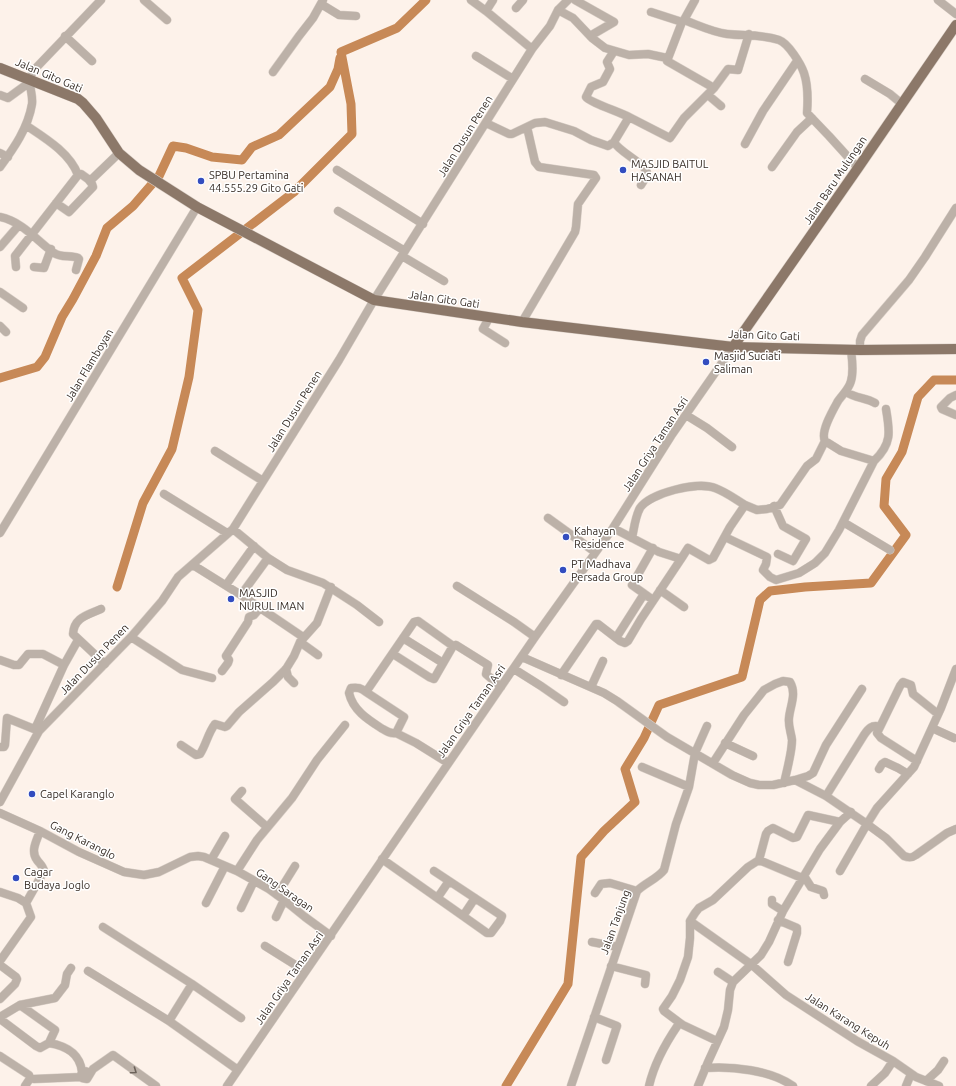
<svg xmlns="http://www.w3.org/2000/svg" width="956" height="1086" font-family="Ubuntu,sans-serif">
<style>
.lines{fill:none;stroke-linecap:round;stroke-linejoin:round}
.river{stroke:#c78957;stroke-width:9}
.minor-casing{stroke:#d9cfc7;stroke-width:9}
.major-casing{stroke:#d9cfc7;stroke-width:11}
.minor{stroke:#bcb1a8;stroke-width:8}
.major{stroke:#8c7869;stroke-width:10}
.oneway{stroke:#6c625a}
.poi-dot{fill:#334dbf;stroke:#fff;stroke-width:1.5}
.labels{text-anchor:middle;stroke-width:3;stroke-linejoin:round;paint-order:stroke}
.street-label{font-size:11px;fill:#372d26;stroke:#fff}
.poi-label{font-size:11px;fill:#372d26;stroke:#fff;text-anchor:start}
</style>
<rect width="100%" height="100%" fill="#fdf2ea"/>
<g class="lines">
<path class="river" d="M 0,378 L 37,367 L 45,357 L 62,317 L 73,299 L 96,256 L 107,228 L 133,206 L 159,176 L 173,146 L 186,148 L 212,157 L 242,160 L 252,147 L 279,135 L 330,87 L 338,69 L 340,58
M 117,587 L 143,503 L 172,449 L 189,377 L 198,310 L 182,278 L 294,192 L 352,134 L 351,104 L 341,52 L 397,28 L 426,0
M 506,1086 L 568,984 L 581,857 L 604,831 L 635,802 L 625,769 L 644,738 L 659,705 L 742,677 L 760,600 L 770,591 L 805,587 L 871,583 L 906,535 L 884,506 L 886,479 L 902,452 L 918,397 L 934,380 L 956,380"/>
<g class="minor-casing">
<path id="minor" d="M 144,0 L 167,20
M 471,0 L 486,11
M 493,0 L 486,11 L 532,49
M 575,0 L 614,22 L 590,36
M 938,0 L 956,14
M 321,4 L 339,15 L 356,16
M 516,8 L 523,0
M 558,10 L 573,18 L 592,38 L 605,48 L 629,55 L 648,54 L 667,58
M 651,12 L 682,22 L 684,20 C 698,25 712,32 727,34 C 745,36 761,34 779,40 C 788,43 801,64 804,73 C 808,85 808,100 807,113 L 829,136 L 858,168
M 684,20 L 695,0
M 65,36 L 92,61
M 614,51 L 607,62 L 610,69 L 603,82 L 591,87 L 586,97 C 589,102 620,112 629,117
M 476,56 L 513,79
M 273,72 L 299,36 L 313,18 L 323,0
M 865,79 L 890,94 L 902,104
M 714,88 L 728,69 L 738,70 L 749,34
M 0,95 L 8,98 L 30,82
M 708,95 L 721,106
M 486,123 L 509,134 L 512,134 L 535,123 L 545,122 L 574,131 L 591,140 L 608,146 L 614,142 L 629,117 L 670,138 L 684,118 L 714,88 L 667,61 L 682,22
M 27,126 C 45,138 70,153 78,175
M 614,142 C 619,152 646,164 647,173 C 647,176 643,182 641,185
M 745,144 L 763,111 L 797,61
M 0,153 L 8,157
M 0,167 C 14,148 28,128 32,104 C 33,96 30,90 30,82 C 29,78 32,74 33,71 L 101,0
M 772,167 L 797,132 L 812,118
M 337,170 L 423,224
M 56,203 L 69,212 L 93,187 L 92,184 L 88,179
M 338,211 L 405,251
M 0,217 C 23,222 36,240 54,253 C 61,258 71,255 78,258 L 79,259 L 76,270
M 0,247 L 19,225
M 402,256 L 444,281
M 16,267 L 15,256 L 78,175 L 81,174 L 88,179 L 92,179 L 119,153
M 34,267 L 44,268 L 51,249
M 0,292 L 23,308
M 489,318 L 483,329 L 505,343
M 522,322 L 575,232 L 576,227 L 578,204 L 596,178 L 594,175 L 539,167 L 535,162 L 527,127
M 0,326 L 6,332
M 860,350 L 860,341 L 862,335 L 909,280 L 925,257 L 956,208
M 846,392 C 855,398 866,398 875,403
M 956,395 L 950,398 L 941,407 L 942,409 L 956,415
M 686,415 L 707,428 L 732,447
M 825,441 L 841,451 L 874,461
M 215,451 L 263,481
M 164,494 L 227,533
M 774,506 L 783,526 L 806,539 L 793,561 L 778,554
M 548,518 L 595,552
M 843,522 L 890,550
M 613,528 L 659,552 L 681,559 L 688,548 L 709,560 L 713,558 L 730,527 L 745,505 L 757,510 L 767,509 L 780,505 L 807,466 L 816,459 L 825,441 C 820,432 833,410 838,401 C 843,394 849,389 851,381 C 854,371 852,359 851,350
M 233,529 L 268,558 L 287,570 L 323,583 L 357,605 L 379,622
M 0,533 L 197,207
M 725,537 L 767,557 L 766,564 L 763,570 L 770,577 L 776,580 L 799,573 L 815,563 L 825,553 L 839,530 L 874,461 C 892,444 890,432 886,409
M 632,538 C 634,529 635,517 640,508 C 650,493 698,481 715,488 C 726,492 735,499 745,505
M 653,548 L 632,585 L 653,600
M 193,565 L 241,595 L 303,637
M 226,585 L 254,546
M 457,586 L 514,622 L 535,637
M 660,590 L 684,607
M 241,595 L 268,558
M 101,609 C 88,615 74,617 73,634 L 105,664
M 131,637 L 182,670 L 212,678
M 403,638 L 443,663
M 616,638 L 644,594
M 300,642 L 318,655
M 456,645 L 488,665 L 486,674 L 501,687
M 393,654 L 429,677 L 434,679 L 453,646 L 418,621 L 414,622 L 366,692 L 404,717 L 396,733 L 416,743 L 448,763
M 522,657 L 604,693 L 617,701 L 667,737 L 732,775 L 750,783 L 759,785 L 773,785 L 795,780 L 826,796 L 867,824 L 877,808 L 914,767 L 941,708 L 956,669
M 0,660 L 14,665 L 19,665 L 28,654 L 43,654 L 64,665
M 286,669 L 288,677 L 294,683
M 514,669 L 541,686 L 564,702
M 222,671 L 228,663 L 229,660 L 226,656 L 248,622 L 249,617 L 254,615 L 260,608
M 561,675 L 596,624 L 598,624 L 620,641 L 625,643 L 628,641 L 641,619 L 681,559
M 591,687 L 603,661
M 366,692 C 361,688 358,687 351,688 L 349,693 C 353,710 367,719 381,728 C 386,731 390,734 396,733
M 880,727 L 900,686 L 903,682 L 911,685 L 913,694 L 938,714
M 932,728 L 954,738
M 35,729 L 64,665 L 78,640
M 725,743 L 753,756
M 181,745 L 196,755 L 200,754 C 206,745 208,733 215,724 L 225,727 L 227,726 L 239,712 L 273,682 L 286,669 L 294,656 L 300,642 L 317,623 L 331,587
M 0,747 L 4,747 L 5,745 L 7,718 L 39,731
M 713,763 L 744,715 L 764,690 L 775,684 L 783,681 L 790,682 C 797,694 790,706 789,718 C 788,726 791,732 792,740 C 792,752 787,770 784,783
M 642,767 L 689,787
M 879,769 L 882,764 L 885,762 L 898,768 L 908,774
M 795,780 L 808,776 L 813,773 L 826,745 L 862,689
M 242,791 L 235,799 L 267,827
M 826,796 L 864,735 C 868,729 872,724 880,727 L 877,733 L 881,738 L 917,761
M 0,802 L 39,731 L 131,637 L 162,601 L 178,577 L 233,529 L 339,360 L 374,300 L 532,49 L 550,26 L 558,10 L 568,0
M 0,813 L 40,831 L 79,852 L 124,872 L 144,875 L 159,872 L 190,857 L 198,856 L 204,857 L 237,871 L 269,889 L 284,900 L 305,917 L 331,936
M 382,859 L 463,916 L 487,933 L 491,933 L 500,921 L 502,916 L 434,871
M 211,860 L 225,836
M 759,860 L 802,878
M 237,871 L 257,840 L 292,798 L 317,760 L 345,725
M 840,871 L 867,824 L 886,838 L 904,856 C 909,858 912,858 916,855 L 947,833 L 956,829
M 804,876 L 811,887 L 823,891 L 824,895
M 0,892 L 18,898 L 26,903
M 595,893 L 601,884 L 610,883 L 637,891
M 277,895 L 295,866
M 438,897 L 449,881
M 772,900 L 772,904 L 783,911
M 206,903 L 225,866
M 241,908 L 254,881
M 463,916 L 475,898
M 276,917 L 284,900
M 778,920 L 797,928 L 797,933 L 788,962
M 690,921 L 752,965 L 786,995 L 857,1041 L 893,1061 L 916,1077 L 939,1086
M 103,927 L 192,984
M 592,942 L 618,947
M 265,946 L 305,971
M 0,961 L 31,917 L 26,903 L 44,871 C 43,866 40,864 37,860 C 30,851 37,840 40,831
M 0,965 L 16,977 L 17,979 L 15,984 L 0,999
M 611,966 L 646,975 L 645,984
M 88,971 L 169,1021 L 238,1070
M 718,972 L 733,982
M 20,1005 L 55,1030 L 49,1043
M 0,1017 L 20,1005 L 55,998 L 65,985 L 67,974 L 71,968
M 594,1017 L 617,1026 L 606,1060
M 0,1019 L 36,1046 L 40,1048 L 49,1043 C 66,1046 80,1053 82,1072
M 169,1021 L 192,984 L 241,1018
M 680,1023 L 664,1011 L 663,1009 L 672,996 L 680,980 L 688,957 L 690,938 L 690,921 L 695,913 L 699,908 L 713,900 L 748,867 L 759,860 L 766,834 L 768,831 L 773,828 L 793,838 L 797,837 L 808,815 L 840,822
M 0,1056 L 29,1075
M 705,1068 C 732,1066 770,1070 793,1086
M 89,1075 L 88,1072 L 85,1071 L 82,1072 L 81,1075 L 82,1078 L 87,1079 L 93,1069 L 113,1055 L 156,1086
M 34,1079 L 81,1077
M 926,1081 L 938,1070 L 944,1061
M 25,1086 L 29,1080
M 227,1086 L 535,637 L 613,528 L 671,436 L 733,347
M 571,1086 L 637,891 C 645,883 657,879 664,870 L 676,824 L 689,787 L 695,753 L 707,726
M 649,1086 C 654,1064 665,1044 678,1025 L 680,1023 L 683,1025 L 717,1041
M 698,1086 L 708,1062 L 724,1027 L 728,1010 L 730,990 L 733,982 L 761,955 L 769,942 L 783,911 L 820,849 L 840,822 L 851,812
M 871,1086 L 885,1073 L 893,1061
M 906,1086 L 911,1074"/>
</g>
<g class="major-casing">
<path id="major" d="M 0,68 L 78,99 L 83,103 L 96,118 L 119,153 L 139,170 L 197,207 L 374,300 L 522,322 L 733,347 L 860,350 L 956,349
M 733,347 L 858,168 L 956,25"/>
</g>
<use href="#minor" class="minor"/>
<use href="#major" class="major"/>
</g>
<defs><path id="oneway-chevron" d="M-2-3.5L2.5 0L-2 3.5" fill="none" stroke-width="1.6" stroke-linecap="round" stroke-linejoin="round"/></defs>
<use class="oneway" href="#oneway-chevron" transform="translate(134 1071) rotate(35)"/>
<g class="poi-dot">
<circle cx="623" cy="170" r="4"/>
<circle cx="201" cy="181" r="4"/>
<circle cx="706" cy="362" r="4"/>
<circle cx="566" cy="537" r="4"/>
<circle cx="563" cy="570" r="4"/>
<circle cx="231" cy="599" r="4"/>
<circle cx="32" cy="794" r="4"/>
<circle cx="16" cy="878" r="4"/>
</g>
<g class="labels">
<g class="street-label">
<text transform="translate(49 75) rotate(23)" y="4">Jalan Gito Gati</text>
<text transform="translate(465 136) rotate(-58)" y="4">Jalan Dusun Penen</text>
<text transform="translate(835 180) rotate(-56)" y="4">Jalan Baru Mulungan</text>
<text transform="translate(444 299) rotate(8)" y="4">Jalan Gito Gati</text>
<text transform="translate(764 335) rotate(2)" y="4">Jalan Gito Gati</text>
<text transform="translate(89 365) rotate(-59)" y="4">Jalan Flamboyan</text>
<text transform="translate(294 411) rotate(-58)" y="4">Jalan Dusun Penen</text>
<text transform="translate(655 444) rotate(-57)" y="4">Jalan Griya Taman Asri</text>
<text transform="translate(94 659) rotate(-46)" y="4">Jalan Dusun Penen</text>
<text transform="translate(471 711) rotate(-55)" y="4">Jalan Griya Taman Asri</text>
<text transform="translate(83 840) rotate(27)" y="4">Gang Karanglo</text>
<text transform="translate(285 890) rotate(35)" y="4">Gang Saragan</text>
<text transform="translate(615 922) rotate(-70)" y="4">Jalan Tanjung</text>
<text transform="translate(289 978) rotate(-55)" y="4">Jalan Griya Taman Asri</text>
<text transform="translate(848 1021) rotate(32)" y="4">Jalan Karang Kepuh</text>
</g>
<g class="poi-label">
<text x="631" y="168">MASJID BAITUL<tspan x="631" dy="13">HASANAH</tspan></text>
<text x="209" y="179">SPBU Pertamina<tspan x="209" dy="13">44.555.29 Gito Gati</tspan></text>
<text x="714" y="360">Masjid Suciati<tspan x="714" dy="13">Saliman</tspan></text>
<text x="574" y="535">Kahayan<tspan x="574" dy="13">Residence</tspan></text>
<text x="571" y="568">PT Madhava<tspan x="571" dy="13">Persada Group</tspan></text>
<text x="239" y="597">MASJID<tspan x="239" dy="13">NURUL IMAN</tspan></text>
<text x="40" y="798">Capel Karanglo</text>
<text x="24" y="876">Cagar<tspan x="24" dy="13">Budaya Joglo</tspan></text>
</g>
</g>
</svg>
